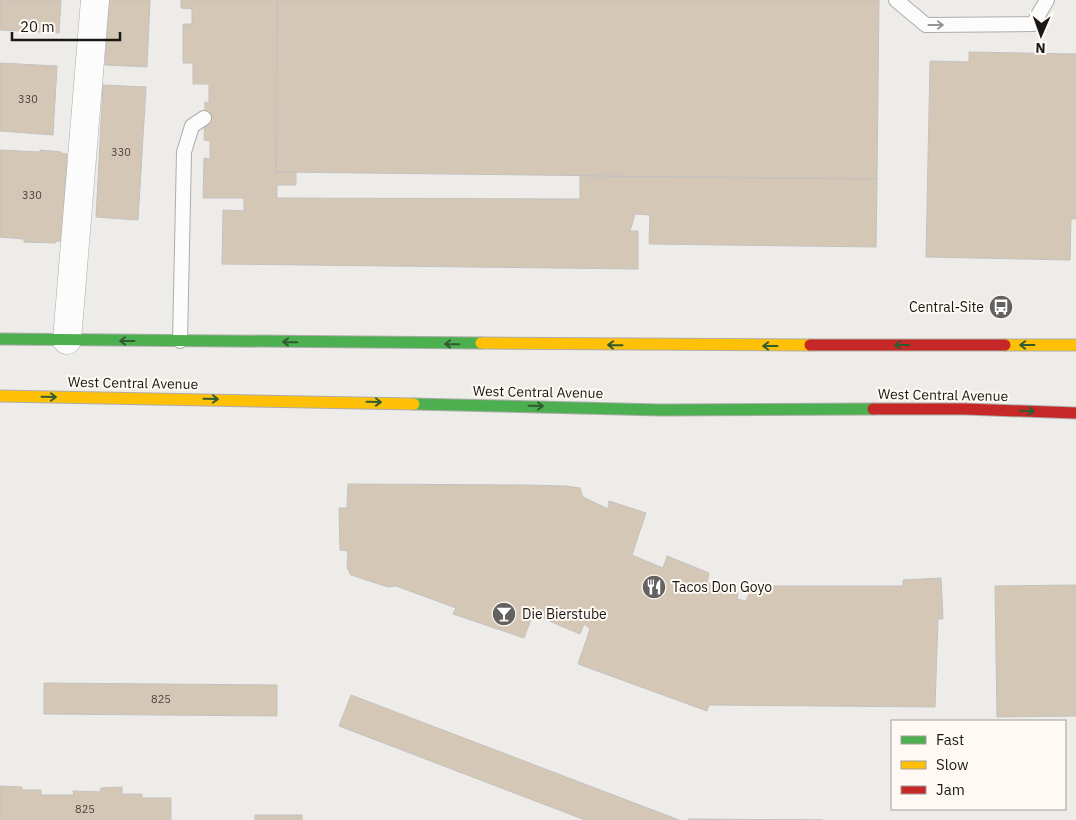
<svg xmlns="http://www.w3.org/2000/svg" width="1076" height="820" font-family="'IBM Plex Sans',sans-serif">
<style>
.building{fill:#d5c7b6;stroke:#c3c2bf}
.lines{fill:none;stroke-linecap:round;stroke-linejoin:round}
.lane-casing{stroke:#aeaca9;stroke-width:16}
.street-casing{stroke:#aeaca9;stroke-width:29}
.fast-casing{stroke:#aeaca9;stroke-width:13}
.slow-casing{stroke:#aeaca9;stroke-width:13}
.jam-casing{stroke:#aeaca9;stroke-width:13}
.lane{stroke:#fcfcfc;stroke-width:14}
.street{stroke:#fcfcfc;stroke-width:28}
.fast{stroke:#4caf50;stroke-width:11}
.slow{stroke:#ffc107;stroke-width:11}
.jam{stroke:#c62828;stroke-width:11}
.oneway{stroke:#969594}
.oneway2{stroke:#305c30}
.labels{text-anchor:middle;stroke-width:4;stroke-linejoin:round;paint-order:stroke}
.number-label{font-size:11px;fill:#49443e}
.poi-label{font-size:14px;fill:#1a1816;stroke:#fff9f3;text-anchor:start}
.street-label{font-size:14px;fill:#1a1816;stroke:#fff9f3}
</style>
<rect width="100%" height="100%" fill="#eeece9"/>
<path class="building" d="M 0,0 L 61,0 L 59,33 L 0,30 Z
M 109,0 L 150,0 L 147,67 L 105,65 Z
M 181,0 L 277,0 L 276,172 L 296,172 L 296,185 L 277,185 L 277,198 L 580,199 L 580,176 L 877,179 L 876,247 L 649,244 L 650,215 L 635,214 L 630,231 L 638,231 L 638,269 L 222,264 L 223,210 L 244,211 L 244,198 L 203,198 L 204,158 L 210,159 L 210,141 L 204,140 L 205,102 L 209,103 L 209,84 L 193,84 L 193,63 L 183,63 L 183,24 L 192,24 L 192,9 L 181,8 Z
M 277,0 L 879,0 L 877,179 L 276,172 Z
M 969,52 L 1076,54 L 1076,219 L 1071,219 L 1070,260 L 926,257 L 930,61 L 969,62 Z
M 0,63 L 57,66 L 53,135 L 0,131 Z
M 103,85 L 146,87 L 138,220 L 96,217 Z
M 0,150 L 40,152 L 40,150 L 61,152 L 61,153 L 67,154 L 62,241 L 56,241 L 56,243 L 24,242 L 24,239 L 0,237 Z
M 348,484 L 526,485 L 566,486 L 580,488 L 583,497 L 608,509 L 609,501 L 646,513 L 632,555 L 663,568 L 667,556 L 709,573 L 707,583 L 738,593 L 737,599 L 746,601 L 752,586 L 903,586 L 903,580 L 941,578 L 943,619 L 938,619 L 935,707 L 709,705 L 707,711 L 578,664 L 590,629 L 584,624 L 580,634 L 533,614 L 524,638 L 453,614 L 456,608 L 396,586 L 388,587 L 351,575 L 347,568 L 348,551 L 340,550 L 339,508 L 347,508 Z
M 1076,585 L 1076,716 L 997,717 L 995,586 Z
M 44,683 L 277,685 L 277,716 L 44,714 Z
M 351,695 L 679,820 L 585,820 L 339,726 Z
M 0,786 L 22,787 L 22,790 L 41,790 L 41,795 L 74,795 L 73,791 L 100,792 L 101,788 L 122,787 L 122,794 L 142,794 L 142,798 L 171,798 L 171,820 L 0,820 Z
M 255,815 L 302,815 L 302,820 L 255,820 Z
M 688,819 L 823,820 L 688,820 Z"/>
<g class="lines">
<g class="lane-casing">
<path id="lane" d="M 896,0 L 926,25 L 1033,24 L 1047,0
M 180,341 L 184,152 L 192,126 L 204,118"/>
</g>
<g class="street-casing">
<path id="street" d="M 67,340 L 95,0"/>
</g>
<g class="fast-casing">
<path id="fast" d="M 0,339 L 481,343
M 414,404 L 661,410 L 873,409"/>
</g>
<g class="slow-casing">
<path id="slow" d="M 481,343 L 810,345
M 1005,345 L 1076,345
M 0,396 L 414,404"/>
</g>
<g class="jam-casing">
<path id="jam" d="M 810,345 L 1005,345
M 873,409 L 965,409 L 1076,413"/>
</g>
<use href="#lane" class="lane"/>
<use href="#street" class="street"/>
<use href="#fast" class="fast"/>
<use href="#slow" class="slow"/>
<use href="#jam" class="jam"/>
</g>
<defs><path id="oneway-shaft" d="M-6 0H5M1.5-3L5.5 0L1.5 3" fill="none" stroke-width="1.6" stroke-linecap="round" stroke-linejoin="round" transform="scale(1.25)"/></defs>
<use class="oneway" href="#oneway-shaft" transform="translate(936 25)"/>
<g class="oneway2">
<use href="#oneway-shaft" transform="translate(127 341) rotate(-180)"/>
<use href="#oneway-shaft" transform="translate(290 342) rotate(-179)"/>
<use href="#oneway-shaft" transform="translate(452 344) rotate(-179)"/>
<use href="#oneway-shaft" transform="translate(615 345) rotate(-179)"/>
<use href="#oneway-shaft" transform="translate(902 345) rotate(180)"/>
<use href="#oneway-shaft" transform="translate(1027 345) rotate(180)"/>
<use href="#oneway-shaft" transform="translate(770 346) rotate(-180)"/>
<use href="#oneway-shaft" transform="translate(49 397) rotate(1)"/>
<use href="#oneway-shaft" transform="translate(211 399) rotate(1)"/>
<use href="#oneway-shaft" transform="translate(374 402) rotate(1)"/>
<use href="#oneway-shaft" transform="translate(536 406) rotate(1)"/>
<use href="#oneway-shaft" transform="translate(1027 411) rotate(2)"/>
</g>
<defs>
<g id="bus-disc" transform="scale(1.25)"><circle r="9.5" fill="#646260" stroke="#fff9f3"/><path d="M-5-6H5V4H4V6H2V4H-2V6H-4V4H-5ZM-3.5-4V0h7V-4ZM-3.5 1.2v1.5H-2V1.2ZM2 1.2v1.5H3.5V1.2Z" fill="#fff"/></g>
<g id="restaurant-disc" transform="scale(1.25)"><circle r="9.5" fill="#646260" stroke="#fff9f3"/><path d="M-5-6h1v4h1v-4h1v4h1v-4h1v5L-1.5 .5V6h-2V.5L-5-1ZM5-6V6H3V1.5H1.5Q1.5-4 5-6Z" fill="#fff"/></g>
<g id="bar-disc" transform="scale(1.25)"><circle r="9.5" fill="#646260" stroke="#fff9f3"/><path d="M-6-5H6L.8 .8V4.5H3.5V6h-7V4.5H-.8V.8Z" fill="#fff"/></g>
</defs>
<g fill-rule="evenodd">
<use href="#bus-disc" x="1001" y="307"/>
<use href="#restaurant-disc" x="654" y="587"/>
<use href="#bar-disc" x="504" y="614"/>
</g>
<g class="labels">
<g class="number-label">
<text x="28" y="103">330</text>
<text x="121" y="156">330</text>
<text x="32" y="199">330</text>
<text x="161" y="703">825</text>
<text x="85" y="813">825</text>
</g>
<g class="poi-label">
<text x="984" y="312" text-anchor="end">Central-Site</text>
<text x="672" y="592">Tacos Don Goyo</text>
<text x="522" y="619">Die Bierstube</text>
</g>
<g class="street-label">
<text transform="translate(133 383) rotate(1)" y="5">West Central Avenue</text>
<text transform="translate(538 392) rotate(1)" y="5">West Central Avenue</text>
<text transform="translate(943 395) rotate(1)" y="5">West Central Avenue</text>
</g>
</g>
<rect x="891" y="720" width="175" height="90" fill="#fff9f3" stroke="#a39f9b"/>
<rect x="901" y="736" width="25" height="8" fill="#4caf50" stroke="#a39f9b"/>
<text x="936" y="745" font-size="15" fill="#1a1816">Fast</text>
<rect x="901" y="761" width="25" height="8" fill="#ffc107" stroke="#a39f9b"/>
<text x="936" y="770" font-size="15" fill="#1a1816">Slow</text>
<rect x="901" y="786" width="25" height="8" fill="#c62828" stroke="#a39f9b"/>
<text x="936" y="795" font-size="15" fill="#1a1816">Jam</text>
<g transform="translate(1041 35) rotate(182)" stroke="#fff9f3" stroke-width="4" paint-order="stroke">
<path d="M0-4L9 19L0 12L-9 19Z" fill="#1a1816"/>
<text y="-8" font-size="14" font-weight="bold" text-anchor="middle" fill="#1a1816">N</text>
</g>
<path d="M12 32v8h108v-8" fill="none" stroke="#1a1816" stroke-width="2.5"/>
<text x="20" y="32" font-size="15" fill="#1a1816" stroke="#fff9f3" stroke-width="4" paint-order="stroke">20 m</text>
</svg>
